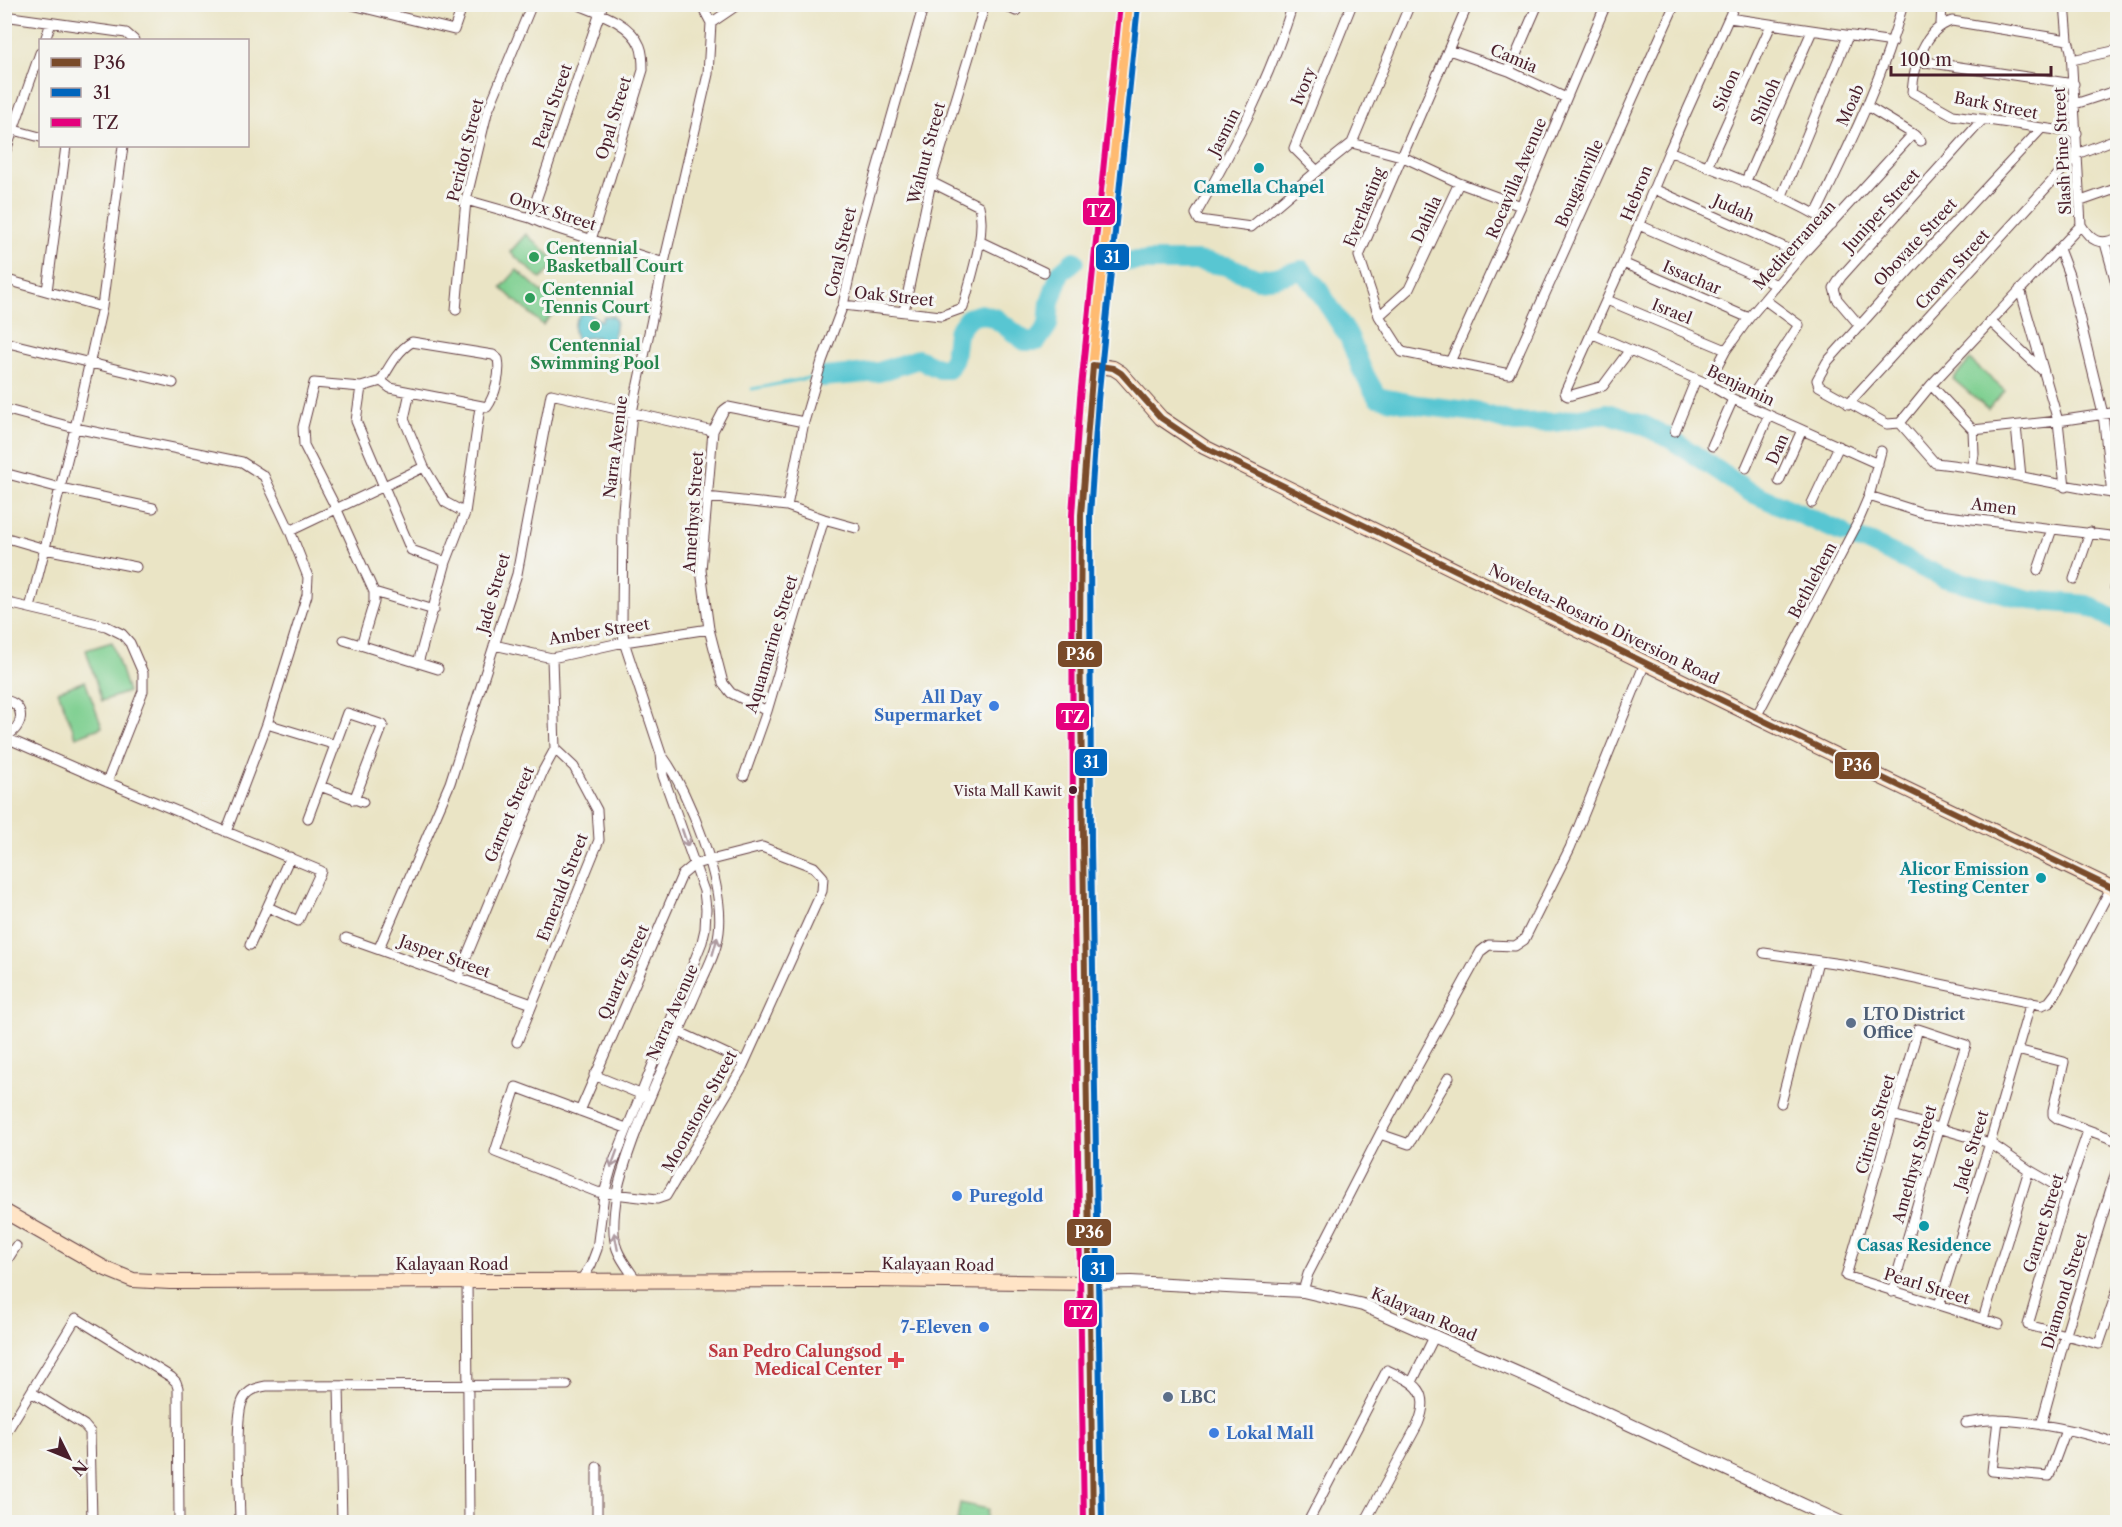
<svg xmlns="http://www.w3.org/2000/svg" width="2122" height="1527" font-family="'Libre Caslon Text',serif">
<style>
.green{fill:#7ecf90;stroke:#64775e;stroke-width:1.5}
.water{fill:#59c6d2;stroke:#52727e;stroke-width:1.5}
.lines{fill:none;stroke-linecap:round;stroke-linejoin:round}
.stream{stroke:#59c6d2;stroke-width:3}
.river{stroke:#59c6d2;stroke-width:20}
.minor-casing{stroke:#623d42;stroke-width:11}
.tertiary-casing{stroke:#623d42;stroke-width:14}
.secondary-casing{stroke:#623d42;stroke-width:16}
.primary-casing{stroke:#623d42;stroke-width:17}
.minor{stroke:#fff;stroke-width:9}
.tertiary{stroke:#fff;stroke-width:12}
.secondary{stroke:#ffe4c6;stroke-width:14}
.primary{stroke:#ffbb71;stroke-width:15}
.bus-1-casing{stroke:#f6f6f2;stroke-width:10}
.bus-2-casing{stroke:#f6f6f2;stroke-width:10}
.bus-3-casing{stroke:#f6f6f2;stroke-width:10}
.bus-1{stroke:#7a4b2a;stroke-width:6}
.bus-2{stroke:#0065bd;stroke-width:6}
.bus-3{stroke:#e5007d;stroke-width:6}
.oneway{stroke:#ae9aa0}
.culture-dot{fill:#0f9aa8;stroke:#f6f6f2;stroke-width:2}
.leisure-dot{fill:#2e9e5b;stroke:#f6f6f2;stroke-width:2}
.shop-dot{fill:#3f7fe0;stroke:#f6f6f2;stroke-width:2}
.bus-dot{fill:#4a1f2b;stroke:#f6f6f2;stroke-width:2}
.service-dot{fill:#5c6f8a;stroke:#f6f6f2;stroke-width:2}
.health-dot{fill:#e0444e;stroke:#f6f6f2;stroke-width:2}
.labels{text-anchor:middle;stroke-width:6;stroke-linejoin:round;paint-order:stroke}
.bus-label{font-size:14px;fill:#4a1f2b;stroke:#f6f6f2;text-anchor:end}
.street-label{font-size:16px;fill:#4a1f2b;stroke:#f6f6f2}
.culture-label{font-size:16px;font-weight:bold;fill:#0d838f;stroke:#f6f6f2}
.leisure-label{font-size:16px;font-weight:bold;fill:#27864d;stroke:#f6f6f2;text-anchor:start}
.shop-label{font-size:16px;font-weight:bold;fill:#366cbe;stroke:#f6f6f2;text-anchor:end}
.service-label{font-size:16px;font-weight:bold;fill:#4e5e75;stroke:#f6f6f2;text-anchor:start}
.health-label{font-size:16px;font-weight:bold;fill:#be3a42;stroke:#f6f6f2;text-anchor:end}
.line-badge{stroke:#f6f6f2;stroke-width:2}
.badge-label{font-size:16px;text-anchor:middle;font-weight:bold;fill:#fff}
</style>
<rect width="100%" height="100%" fill="#f6f6f2"/>
<filter id="ink" filterUnits="userSpaceOnUse"><feTurbulence type="fractalNoise" baseFrequency=".0167" numOctaves="2"/><feDisplacementMap in="SourceGraphic" scale="12" xChannelSelector="R" yChannelSelector="G"/><feConvolveMatrix kernelMatrix="1 2 1 2 8 2 1 2 1" color-interpolation-filters="sRGB"/></filter>
<filter id="wash" filterUnits="userSpaceOnUse"><feTurbulence type="fractalNoise" baseFrequency=".008" numOctaves="4" result="noise"/><feDisplacementMap in="SourceGraphic" scale="24" xChannelSelector="R" yChannelSelector="G"/><feGaussianBlur stdDeviation="1.35" result="paint"/><feColorMatrix in="noise" values="0 0 0 0 0 0 0 0 0 0 0 0 0 0 0 0 0 1.4 0 .05"/><feComposite in="paint" operator="in"/></filter>
<g filter="url(#wash)">
<rect width="100%" height="100%" fill="#eae4c5"/>
<path class="green" d="M 526,234 L 557,262 L 541,279 L 510,252 Z
M 517,270 L 559,307 L 543,325 L 501,288 Z
M 1970,360 L 2005,391 L 1988,409 L 1953,379 Z
M 112,642 L 128,692 L 102,701 L 86,650 Z
M 85,681 L 102,727 L 76,737 L 58,691 Z
M 960,1503 L 988,1509 L 986,1522 L 957,1522 Z"/>
<path class="water" d="M 582,312 L 588,313 L 601,321 L 604,316 L 613,316 L 616,321 L 613,340 L 605,346 L 597,337 L 576,339 C 572,328 574,321 582,312 Z"/>
<g class="lines">
<path class="stream" d="M 1074,261 L 1078,261
M 752,389 L 809,378"/>
<path class="river" d="M 1125,261 L 1197,261 L 1227,266 L 1258,279 L 1276,277 L 1302,270 L 1316,286 L 1349,337 L 1362,370 L 1377,397 L 1418,405 L 1476,412 L 1514,423 L 1557,422 L 1607,413 L 1643,425 L 1671,439 L 1748,491 L 1843,533
M 823,377 L 879,372 L 918,359 L 940,369 L 948,369 L 954,358 L 957,333 L 968,318 L 981,314 L 995,318 L 1025,341 L 1037,341 L 1048,325 L 1050,302 L 1060,273 L 1074,261
M 1856,539 L 1870,543 L 1942,577 L 2030,600 L 2087,605 L 2118,622"/>
</g>
</g>
<g filter="url(#ink)">
<g class="lines">
<g class="minor-casing">
<path id="minor" d="M 348,4 L 454,30 L 463,4
M 576,4 C 598,13 630,22 640,46 C 643,53 643,62 643,70 L 591,240
M 1002,4 L 1016,11
M 1293,4 C 1270,79 1234,147 1196,214 L 1199,220 L 1251,227 L 1317,171 L 1352,143 L 1410,4
M 1468,4 L 1359,256 L 1379,316 L 1402,352 L 1509,374 L 1675,4
M 2065,4 L 2068,40 L 2071,51 L 2081,225
M 4,16 L 126,33 L 134,40
M 1729,18 L 1893,42
M 711,23 L 739,4
M 1941,24 L 1942,4
M 45,40 L 51,23
M 2068,40 L 1952,21 C 1924,29 1914,66 1912,92 L 1953,115 L 2077,133
M 1449,50 L 1509,71 L 1566,98
M 2072,60 L 2118,50
M 1919,61 L 2074,84
M 1509,71 L 1538,4
M 2075,104 L 2118,90
M 1867,106 L 1913,134 L 1921,141
M 2041,129 L 1915,264 L 1827,362 L 1817,380 L 1819,386 L 1887,424 L 1900,423 L 1931,385 L 2081,225
M 14,130 L 40,137
M 1352,143 L 1401,156 L 1459,183 L 1409,289 L 1379,316
M 1669,151 C 1722,173 1784,194 1832,224
M 4,156 L 40,53
M 1707,167 L 1771,25
M 1317,171 L 1294,148 L 1352,4
M 1459,183 L 1521,206
M 1745,183 L 1812,31
M 1654,189 L 1802,255
M 1781,198 L 1848,36
M 466,200 L 530,218 L 546,225 L 664,263
M 2081,201 L 2118,188
M 1816,214 C 1849,146 1883,78 1903,4
M 530,218 L 603,4
M 1639,225 L 1777,285
M 2081,225 C 2091,241 2099,246 2118,238
M 979,241 L 1044,272
M 2105,243 L 2118,290
M 2059,249 L 2069,275 L 2103,414 L 2112,494
M 1623,263 L 1749,318
M 4,279 L 102,307
M 2020,289 L 2058,421 L 2065,487
M 47,291 L 66,146
M 1607,300 L 1726,350
M 843,305 L 941,316 L 963,308 C 970,279 987,234 979,206 L 931,182
M 456,310 L 466,200 L 487,113 L 532,4
M 904,311 L 931,182 L 985,4
M 1990,321 L 2043,371
M 1860,326 L 1837,299 L 1834,288 L 1841,277 L 1983,119
M 1591,333 L 1708,384 L 1733,399 L 1878,464
M 4,342 L 173,383
M 412,342 L 493,355 L 498,359 C 501,373 495,396 487,407 L 390,388 L 381,381 C 390,366 397,351 412,342 Z
M 1629,351 L 1603,386 L 1568,396 L 1566,395 L 1565,392 L 1623,263 L 1669,151 L 1735,4
M 1450,362 L 1521,206 L 1606,4
M 1708,384 L 1726,350 L 1749,318 L 1802,255 L 1913,134
M 1931,385 L 1973,430 L 1974,454 L 1972,467
M 361,387 L 356,421 L 411,550 L 446,562
M 410,392 L 404,419 L 424,467 L 445,502 L 465,513
M 1848,404 L 2077,154 L 2118,138
M 1746,405 L 1799,325 L 1765,300
M 4,409 L 75,428 L 242,462 L 264,476 L 290,531 L 308,577 L 307,595 L 267,724 L 226,832
M 1900,423 L 1935,463 C 1997,469 2056,486 2118,494
M 2016,426 L 2021,477
M 1973,430 L 2058,421 L 2118,412
M 1675,431 L 1696,379
M 1712,446 L 1733,399
M 1746,468 L 1769,415
M 4,473 L 60,488 L 153,508
M 1779,481 L 1802,430
M 1869,496 L 1923,513 L 2118,537
M 707,497 L 787,506 L 824,519 L 856,528
M 1812,503 L 1839,446
M 787,506 L 804,422 L 822,361 L 843,305 L 860,228 L 924,4
M 290,531 L 424,467
M 4,537 L 45,549 L 136,567
M 2038,570 L 2052,529
M 2074,579 L 2090,532
M 2115,588 L 2118,581
M 374,592 L 434,610
M 4,602 L 106,626 L 122,634 L 130,643 L 143,673 L 143,691 L 107,782
M 30,608 L 75,428 L 102,307 L 123,146
M 344,640 L 438,669
M 361,645 L 374,602 L 374,592 L 337,510 L 304,445 L 303,427 L 314,383 L 361,387 L 381,381
M 494,645 L 552,658 L 624,642 L 709,629
M 418,663 L 446,562 L 465,513 L 480,407
M 4,700 C 28,704 24,729 4,737
M 767,711 L 731,693 L 723,683 L 709,629 L 701,570 L 713,431 L 724,410 L 728,407 L 804,422
M 1756,717 L 1857,524 L 1869,496 L 1881,451
M 267,724 L 336,745
M 4,737 L 107,782 L 321,871 L 298,921 L 268,907
M 744,776 L 767,711 L 824,519
M 320,786 L 363,802
M 308,818 L 347,713 L 383,725 L 354,800
M 346,938 L 532,1004
M 250,945 L 290,857
M 379,948 L 450,783 L 517,574 L 551,394 L 713,431
M 1764,953 L 1848,965 L 2042,1005 L 2049,1002 L 2056,993 L 2111,888
M 458,977 L 543,771 L 555,749 L 552,658
M 675,1030 L 744,1062
M 517,1042 L 599,840 L 597,810 L 574,767 L 555,749
M 2017,1050 L 2064,1062 L 2053,1110 L 2053,1115 L 2058,1119 L 2118,1141
M 594,1075 L 645,1096
M 1781,1103 L 1818,961
M 580,1111 L 682,875 L 695,864 L 762,847 L 814,867 L 823,877 L 822,891 L 741,1070 L 666,1196 L 657,1199 L 597,1192 L 495,1152 L 516,1087 L 626,1128
M 1893,1115 L 1990,1143 L 2029,1170 L 2067,1192
M 2088,1131 L 2067,1192 L 2028,1325 L 2099,1344 L 2118,1288
M 1380,1134 L 1409,1144 L 1449,1077
M 4,1265 L 16,1246
M 581,1280 L 591,1265 L 597,1249 L 604,1194 L 611,1169 L 702,942 L 705,929 L 706,909 L 704,891 L 663,776 L 661,754 L 624,642 L 622,622 L 623,511 L 632,412 L 664,263 L 708,74 L 711,23 L 701,4
M 636,1280 C 630,1271 621,1260 617,1249 C 610,1230 616,1192 622,1173 C 640,1114 668,1057 693,1000 C 702,978 716,956 719,932 C 725,885 690,794 663,757
M 467,1281 L 469,1522
M 1303,1291 L 1308,1274 L 1380,1134 L 1481,951 L 1489,945 L 1515,946 L 1524,940 L 1570,848 L 1645,663
M 1892,1292 L 1939,1129 L 1966,1045 L 1918,1029 L 1846,1276 L 1999,1324
M 1939,1305 L 1990,1143 L 2031,1002
M 1983,1319 L 2029,1170
M 1412,1382 L 1435,1335
M 339,1386 L 342,1522
M 31,1392 L 84,1425 L 90,1432 L 92,1522
M 1998,1420 L 1992,1471 L 2049,1476 L 2066,1430
M 1966,1423 C 1976,1422 1987,1419 1998,1420 C 2032,1421 2086,1432 2118,1444
M 2041,1425 L 2066,1334 L 2118,1166
M 4,1436 L 76,1318 L 171,1377 L 176,1382 L 178,1388 L 179,1522
M 240,1522 C 240,1498 234,1418 243,1400 C 248,1390 256,1388 266,1386 L 567,1385
M 597,1522 L 597,1467
M 1308,1522 L 1387,1370 C 1415,1383 1432,1390 1418,1424 L 1365,1522"/>
</g>
<g class="tertiary-casing">
<path id="tertiary" d="M 1090,1283 L 1131,1282 L 1303,1291 L 1363,1305 L 1536,1381 L 1840,1522"/>
</g>
<g class="secondary-casing">
<path id="secondary" d="M 1093,365 L 1113,368 L 1121,373 L 1161,418 L 1204,447 L 1756,717 L 2118,891
M 4,1211 L 106,1269 L 133,1280 L 170,1282 L 870,1280 L 1090,1283"/>
</g>
<g class="primary-casing">
<path id="primary" d="M 1093,1522 L 1082,846 L 1081,515 L 1089,399 L 1129,4"/>
</g>
<use href="#minor" class="minor"/>
<use href="#tertiary" class="tertiary"/>
<use href="#secondary" class="secondary"/>
<use href="#primary" class="primary"/>
<g class="bus-1-casing">
<path id="bus-1" d="M 1093,365 L 1081,515 L 1080,638 L 1093,1522
M 1093,365 L 1113,368 L 1121,373 L 1161,418 L 1204,447 L 1756,717 L 2118,891"/>
</g>
<g class="bus-2-casing">
<path id="bus-2" d="M 1102,1522 L 1091,846 L 1090,515 L 1098,400 L 1138,5"/>
</g>
<g class="bus-3-casing">
<path id="bus-3" d="M 1084,1522 L 1073,846 L 1072,515 L 1080,398 L 1120,4"/>
</g>
<use href="#bus-1" class="bus-1"/>
<use href="#bus-2" class="bus-2"/>
<use href="#bus-3" class="bus-3"/>
</g>
<defs><path id="oneway-shaft" d="M-6 0H5M1.5-3L5.5 0L1.5 3" fill="none" stroke-width="1.6" stroke-linecap="round" stroke-linejoin="round" transform="scale(1.5)"/></defs>
<g class="oneway">
<use href="#oneway-shaft" transform="translate(685 838) rotate(71)"/>
<use href="#oneway-shaft" transform="translate(715 946) rotate(-74)"/>
<use href="#oneway-shaft" transform="translate(614 1159) rotate(110)"/>
<use href="#oneway-shaft" transform="translate(616 1241) rotate(-101)"/>
</g>
</g>
<g class="culture-dot">
<circle cx="1259" cy="168" r="6"/>
<circle cx="2041" cy="878" r="6"/>
<circle cx="1924" cy="1226" r="6"/>
</g>
<g class="leisure-dot">
<circle cx="534" cy="257" r="6"/>
<circle cx="530" cy="298" r="6"/>
<circle cx="595" cy="326" r="6"/>
</g>
<g class="shop-dot">
<circle cx="994" cy="706" r="6"/>
<circle cx="957" cy="1196" r="6"/>
<circle cx="984" cy="1327" r="6"/>
<circle cx="1214" cy="1433" r="6"/>
</g>
<circle class="bus-dot" cx="1073" cy="790" r="5"/>
<g class="service-dot">
<circle cx="1851" cy="1023" r="6"/>
<circle cx="1168" cy="1397" r="6"/>
</g>
<path class="health-dot" d="M893 1351h6v6h6v6h-6v6h-6v-6h-6v-6h6z"/>
<g class="labels">
<g class="bus-label">
<text x="1062" y="796">Vista Mall Kawit</text>
</g>
<g class="street-label">
<text transform="translate(1514 58) rotate(23)" y="6">Camia</text>
<text transform="translate(1303 86) rotate(-68)" y="6">Ivory</text>
<text transform="translate(1726 90) rotate(-66)" y="6">Sidon</text>
<text transform="translate(1765 101) rotate(-66)" y="6">Shiloh</text>
<text transform="translate(1850 105) rotate(-66)" y="6">Moab</text>
<text transform="translate(1996 105) rotate(11)" y="6">Bark Street</text>
<text transform="translate(552 106) rotate(-71)" y="6">Pearl Street</text>
<text transform="translate(613 118) rotate(-73)" y="6">Opal Street</text>
<text transform="translate(1224 132) rotate(-63)" y="6">Jasmin</text>
<text transform="translate(465 150) rotate(-76)" y="6">Peridot Street</text>
<text transform="translate(2062 151) rotate(-93)" y="6">Slash Pine Street</text>
<text transform="translate(926 153) rotate(-75)" y="6">Walnut Street</text>
<text transform="translate(1516 178) rotate(-67)" y="6">Rocavilla Avenue</text>
<text transform="translate(1579 183) rotate(-66)" y="6">Bougainville</text>
<text transform="translate(1636 193) rotate(-68)" y="6">Hebron</text>
<text transform="translate(1364 207) rotate(-68)" y="6">Everlasting</text>
<text transform="translate(1734 208) rotate(24)" y="6">Judah</text>
<text transform="translate(1881 210) rotate(-48)" y="6">Juniper Street</text>
<text transform="translate(553 211) rotate(18)" y="6">Onyx Street</text>
<text transform="translate(1426 219) rotate(-65)" y="6">Dahila</text>
<text transform="translate(1915 242) rotate(-47)" y="6">Obovate Street</text>
<text transform="translate(1794 245) rotate(-48)" y="6">Mediterranean</text>
<text transform="translate(840 252) rotate(-77)" y="6">Coral Street</text>
<text transform="translate(1952 269) rotate(-48)" y="6">Crown Street</text>
<text transform="translate(1692 277) rotate(23)" y="6">Issachar</text>
<text transform="translate(894 296) rotate(6)" y="6">Oak Street</text>
<text transform="translate(1672 311) rotate(22)" y="6">Israel</text>
<text transform="translate(1741 385) rotate(26)" y="6">Benjamin</text>
<text transform="translate(615 447) rotate(-83)" y="6">Narra Avenue</text>
<text transform="translate(1777 449) rotate(-66)" y="6">Dan</text>
<text transform="translate(1994 506) rotate(7)" y="6">Amen</text>
<text transform="translate(693 512) rotate(-86)" y="6">Amethyst Street</text>
<text transform="translate(1812 580) rotate(-62)" y="6">Bethlehem</text>
<text transform="translate(493 593) rotate(-74)" y="6">Jade Street</text>
<text transform="translate(1604 624) rotate(26)" y="6">Noveleta-Rosario Diversion Road</text>
<text transform="translate(599 631) rotate(-9)" y="6">Amber Street</text>
<text transform="translate(771 644) rotate(-73)" y="6">Aquamarine Street</text>
<text transform="translate(509 814) rotate(-67)" y="6">Garnet Street</text>
<text transform="translate(562 887) rotate(-69)" y="6">Emerald Street</text>
<text transform="translate(445 956) rotate(20)" y="6">Jasper Street</text>
<text transform="translate(623 972) rotate(-66)" y="6">Quartz Street</text>
<text transform="translate(672 1012) rotate(-66)" y="6">Narra Avenue</text>
<text transform="translate(699 1111) rotate(-61)" y="6">Moonstone Street</text>
<text transform="translate(1875 1124) rotate(-74)" y="6">Citrine Street</text>
<text transform="translate(1971 1150) rotate(-73)" y="6">Jade Street</text>
<text transform="translate(1914 1164) rotate(-74)" y="6">Amethyst Street</text>
<text transform="translate(2043 1223) rotate(-73)" y="6">Garnet Street</text>
<text x="452" y="1270">Kalayaan Road</text>
<text transform="translate(938 1264) rotate(1)" y="6">Kalayaan Road</text>
<text transform="translate(1927 1286) rotate(17)" y="6">Pearl Street</text>
<text transform="translate(2064 1291) rotate(-73)" y="6">Diamond Street</text>
<text transform="translate(1424 1314) rotate(23)" y="6">Kalayaan Road</text>
</g>
<g class="culture-label">
<text x="1259" y="193">Camella Chapel</text>
<text x="2029" y="875" text-anchor="end">Alicor Emission<tspan x="2029" dy="18">Testing Center</tspan></text>
<text x="1924" y="1251">Casas Residence</text>
</g>
<g class="leisure-label">
<text x="546" y="254">Centennial<tspan x="546" dy="18">Basketball Court</tspan></text>
<text x="542" y="295">Centennial<tspan x="542" dy="18">Tennis Court</tspan></text>
<text x="595" y="351" text-anchor="middle">Centennial<tspan x="595" dy="18">Swimming Pool</tspan></text>
</g>
<g class="shop-label">
<text x="982" y="703">All Day<tspan x="982" dy="18">Supermarket</tspan></text>
<text x="969" y="1202" text-anchor="start">Puregold</text>
<text x="972" y="1333">7-Eleven</text>
<text x="1226" y="1439" text-anchor="start">Lokal Mall</text>
</g>
<g class="service-label">
<text x="1863" y="1020">LTO District<tspan x="1863" dy="18">Office</tspan></text>
<text x="1180" y="1403">LBC</text>
</g>
<g class="health-label">
<text x="882" y="1357">San Pedro Calungsod<tspan x="882" dy="18">Medical Center</tspan></text>
</g>
</g>
<g class="line-badge">
<rect x="1082" y="197" width="34" height="29" rx="6" fill="#e5007d"/>
<rect x="1095" y="243" width="35" height="28" rx="6" fill="#0065bd"/>
<rect x="1057" y="640" width="46" height="28" rx="6" fill="#7a4b2a"/>
<rect x="1055" y="702" width="35" height="29" rx="6" fill="#e5007d"/>
<rect x="1074" y="748" width="34" height="29" rx="6" fill="#0065bd"/>
<rect x="1834" y="751" width="46" height="29" rx="6" fill="#7a4b2a"/>
<rect x="1066" y="1218" width="46" height="29" rx="6" fill="#7a4b2a"/>
<rect x="1081" y="1254" width="34" height="29" rx="6" fill="#0065bd"/>
<rect x="1063" y="1299" width="35" height="29" rx="6" fill="#e5007d"/>
</g>
<g class="badge-label">
<text x="1099" y="217">TZ</text>
<text x="1112" y="263">31</text>
<text x="1080" y="660">P36</text>
<text x="1073" y="723">TZ</text>
<text x="1091" y="768">31</text>
<text x="1857" y="771">P36</text>
<text x="1089" y="1238">P36</text>
<text x="1098" y="1275">31</text>
<text x="1081" y="1319">TZ</text>
</g>
<rect width="2122" height="1527" fill="none" stroke="#f6f6f2" stroke-width="24"/>
<rect x="39" y="39" width="210" height="108" fill="#f6f6f2" stroke="#b1a0a2" stroke-width="1.5"/>
<rect x="51" y="58" width="30" height="9" fill="#7a4b2a" stroke="#b1a0a2" stroke-width="1.5"/>
<text x="93" y="69" font-size="18" fill="#4a1f2b">P36</text>
<rect x="51" y="88" width="30" height="9" fill="#0065bd" stroke="#b1a0a2" stroke-width="1.5"/>
<text x="93" y="99" font-size="18" fill="#4a1f2b">31</text>
<rect x="51" y="118" width="30" height="9" fill="#e5007d" stroke="#b1a0a2" stroke-width="1.5"/>
<text x="93" y="129" font-size="18" fill="#4a1f2b">TZ</text>
<g transform="translate(69 1458) rotate(133)" stroke="#f6f6f2" stroke-width="4.5" paint-order="stroke">
<path d="M0-4.5L10 22L0 15L-10 22Z" fill="#4a1f2b"/>
<text y="-9" font-size="16" font-weight="bold" text-anchor="middle" fill="#4a1f2b">N</text>
</g>
<path d="M1891 66v9h160v-9" fill="none" stroke="#4a1f2b" stroke-width="3"/>
<text x="1900" y="66" font-size="18" fill="#4a1f2b" stroke="#f6f6f2" stroke-width="4.5" paint-order="stroke">100 m</text>
</svg>
